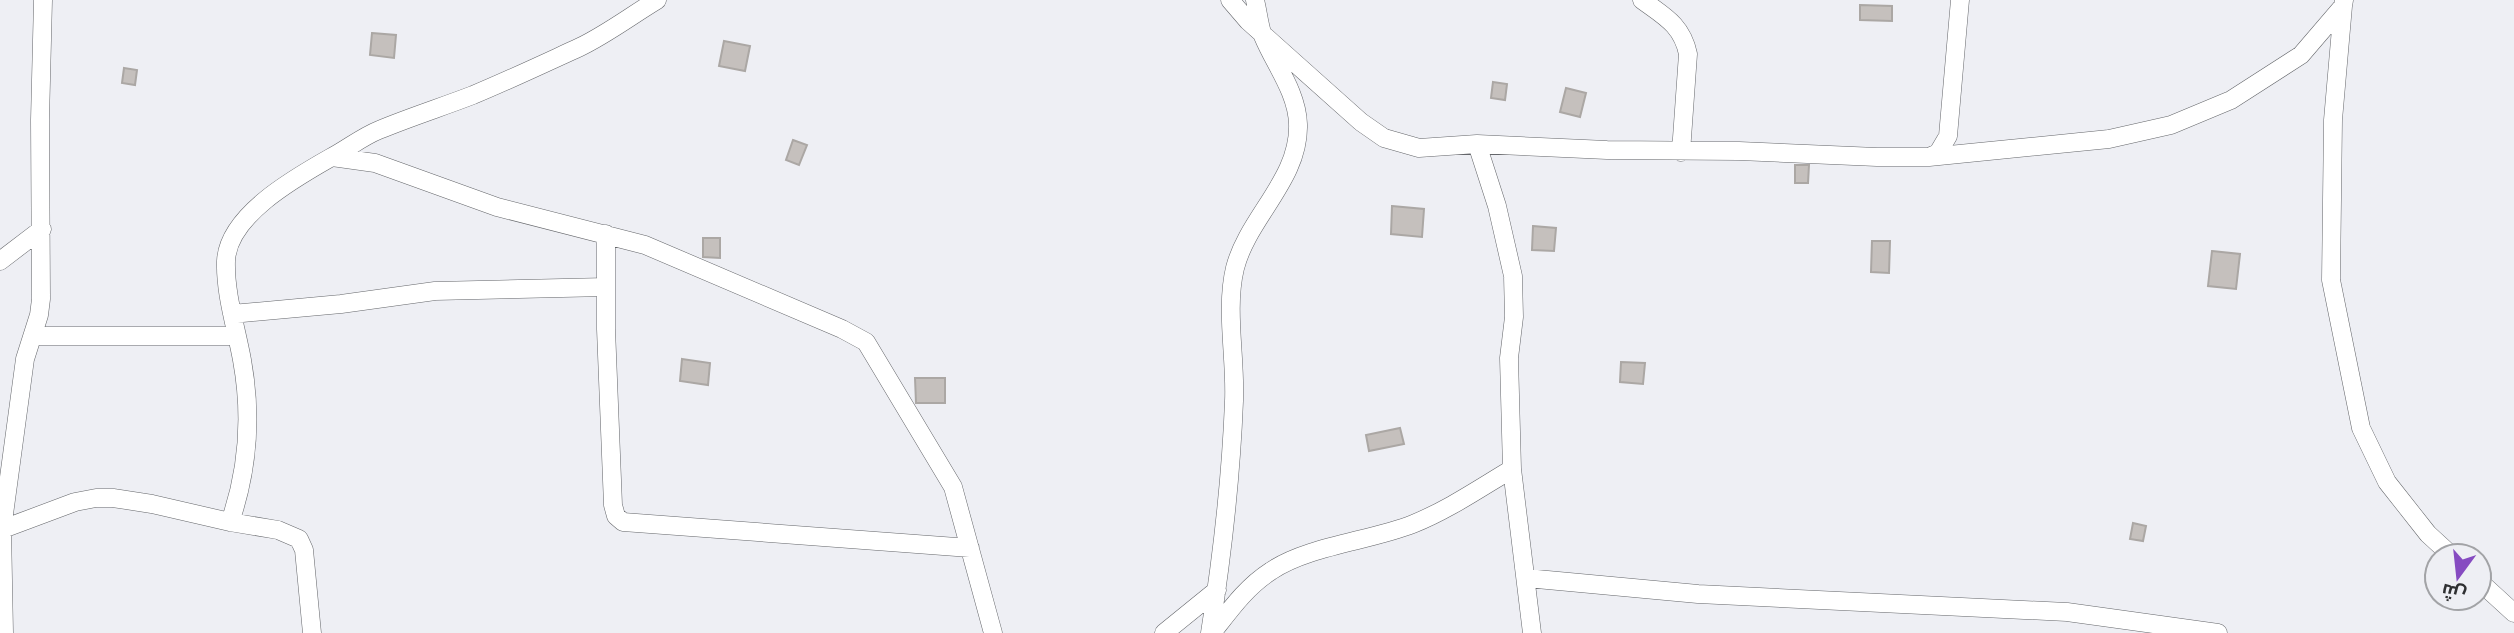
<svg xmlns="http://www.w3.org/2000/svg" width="2514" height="633" font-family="Manrope,Cairo,sans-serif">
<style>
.building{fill:#c5c0bd;stroke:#aba7a4;stroke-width:2}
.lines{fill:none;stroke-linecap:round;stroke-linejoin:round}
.minor-casing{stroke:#64666a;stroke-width:19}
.minor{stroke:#fff;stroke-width:18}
</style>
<rect width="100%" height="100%" fill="#eeeff4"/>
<path class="building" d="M 1860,5 L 1892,6 L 1892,21 L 1860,20 Z
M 372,33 L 396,35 L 394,58 L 370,55 Z
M 724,41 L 750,46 L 745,71 L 719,66 Z
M 124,68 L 137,70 L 135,85 L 122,83 Z
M 1493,82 L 1507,84 L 1505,100 L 1491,98 Z
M 1566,88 L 1586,93 L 1580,117 L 1560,112 Z
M 793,140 L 807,145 L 799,165 L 786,160 Z
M 1795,165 L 1809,165 L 1808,183 L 1795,183 Z
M 1392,206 L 1424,209 L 1422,237 L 1391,234 Z
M 1533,226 L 1556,228 L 1554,251 L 1532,250 Z
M 703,238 L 720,238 L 720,258 L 703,257 Z
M 1872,241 L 1890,241 L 1889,273 L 1871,272 Z
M 2212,251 L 2240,254 L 2236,289 L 2208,286 Z
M 682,359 L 710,363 L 708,385 L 680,381 Z
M 1621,362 L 1645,363 L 1643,384 L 1620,382 Z
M 915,378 L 945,378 L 945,403 L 916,403 Z
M 1400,428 L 1404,444 L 1369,451 L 1366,435 Z
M 2133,523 L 2146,526 L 2143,541 L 2130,539 Z"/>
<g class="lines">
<g class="minor-casing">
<path id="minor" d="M 1230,0 L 1248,21 L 1361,122 L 1384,138 L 1419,148 L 1477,144 L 1607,150 L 1739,151 L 1877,157 L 1929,157 L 2109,139 L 2171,125 L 2231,100 L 2301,55 L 2343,6 L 2344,0
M 1642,0 C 1664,16 1682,25 1688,54 L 1681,152
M 2343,6 L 2333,120 L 2331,280 L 2361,428 L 2387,482 L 2428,534 L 2452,556
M 1477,144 L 1497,206 L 1513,276 L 1514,317 L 1509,358 L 1512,469 L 1532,633
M 332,157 L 375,163 L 497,207 L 645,245 L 842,329 L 866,342 L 953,487 L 993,633
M 1929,157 L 1938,153 L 1948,136 L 1960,0
M 606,234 L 606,329 L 613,505 L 616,516 L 623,522 L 970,548
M 0,261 L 42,229
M 232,314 L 341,304 L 435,291 L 606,287
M 33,336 L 237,336
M 230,522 C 248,470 252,415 242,360 C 236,327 225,294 226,261 C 228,213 302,174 337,154 C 351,146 364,136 379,130 C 410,117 442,107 473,95 C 509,80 545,63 580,47 C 607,34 632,15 657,0
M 0,530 L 75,502 L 96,498 L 113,498 L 152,504 L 230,522 L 278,530 L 299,539 L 304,550 L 312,633
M 1526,578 L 1698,594 L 2067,612 L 2218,633
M 2479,581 L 2514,613
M 4,633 L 2,529 L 25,359 L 39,315 L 41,299 L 40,120 L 43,0
M 1164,633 L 1217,590
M 1210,633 C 1222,557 1231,478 1234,401 C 1236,359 1225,309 1235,268 C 1248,217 1300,179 1298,124 C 1297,92 1275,65 1263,36 C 1259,25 1258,12 1255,0
M 1212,633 C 1230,610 1246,587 1271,571 C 1308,546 1370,541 1413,524 C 1448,510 1480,488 1512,469"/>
</g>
<use href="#minor" class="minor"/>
</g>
<g transform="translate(2458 577) rotate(195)"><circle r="33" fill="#eeeff4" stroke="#a2a3a6" stroke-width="2"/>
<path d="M0-5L12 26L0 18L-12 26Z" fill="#864bc1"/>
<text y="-10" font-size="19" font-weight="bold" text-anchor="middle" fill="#2f3032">ش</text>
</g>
</svg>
